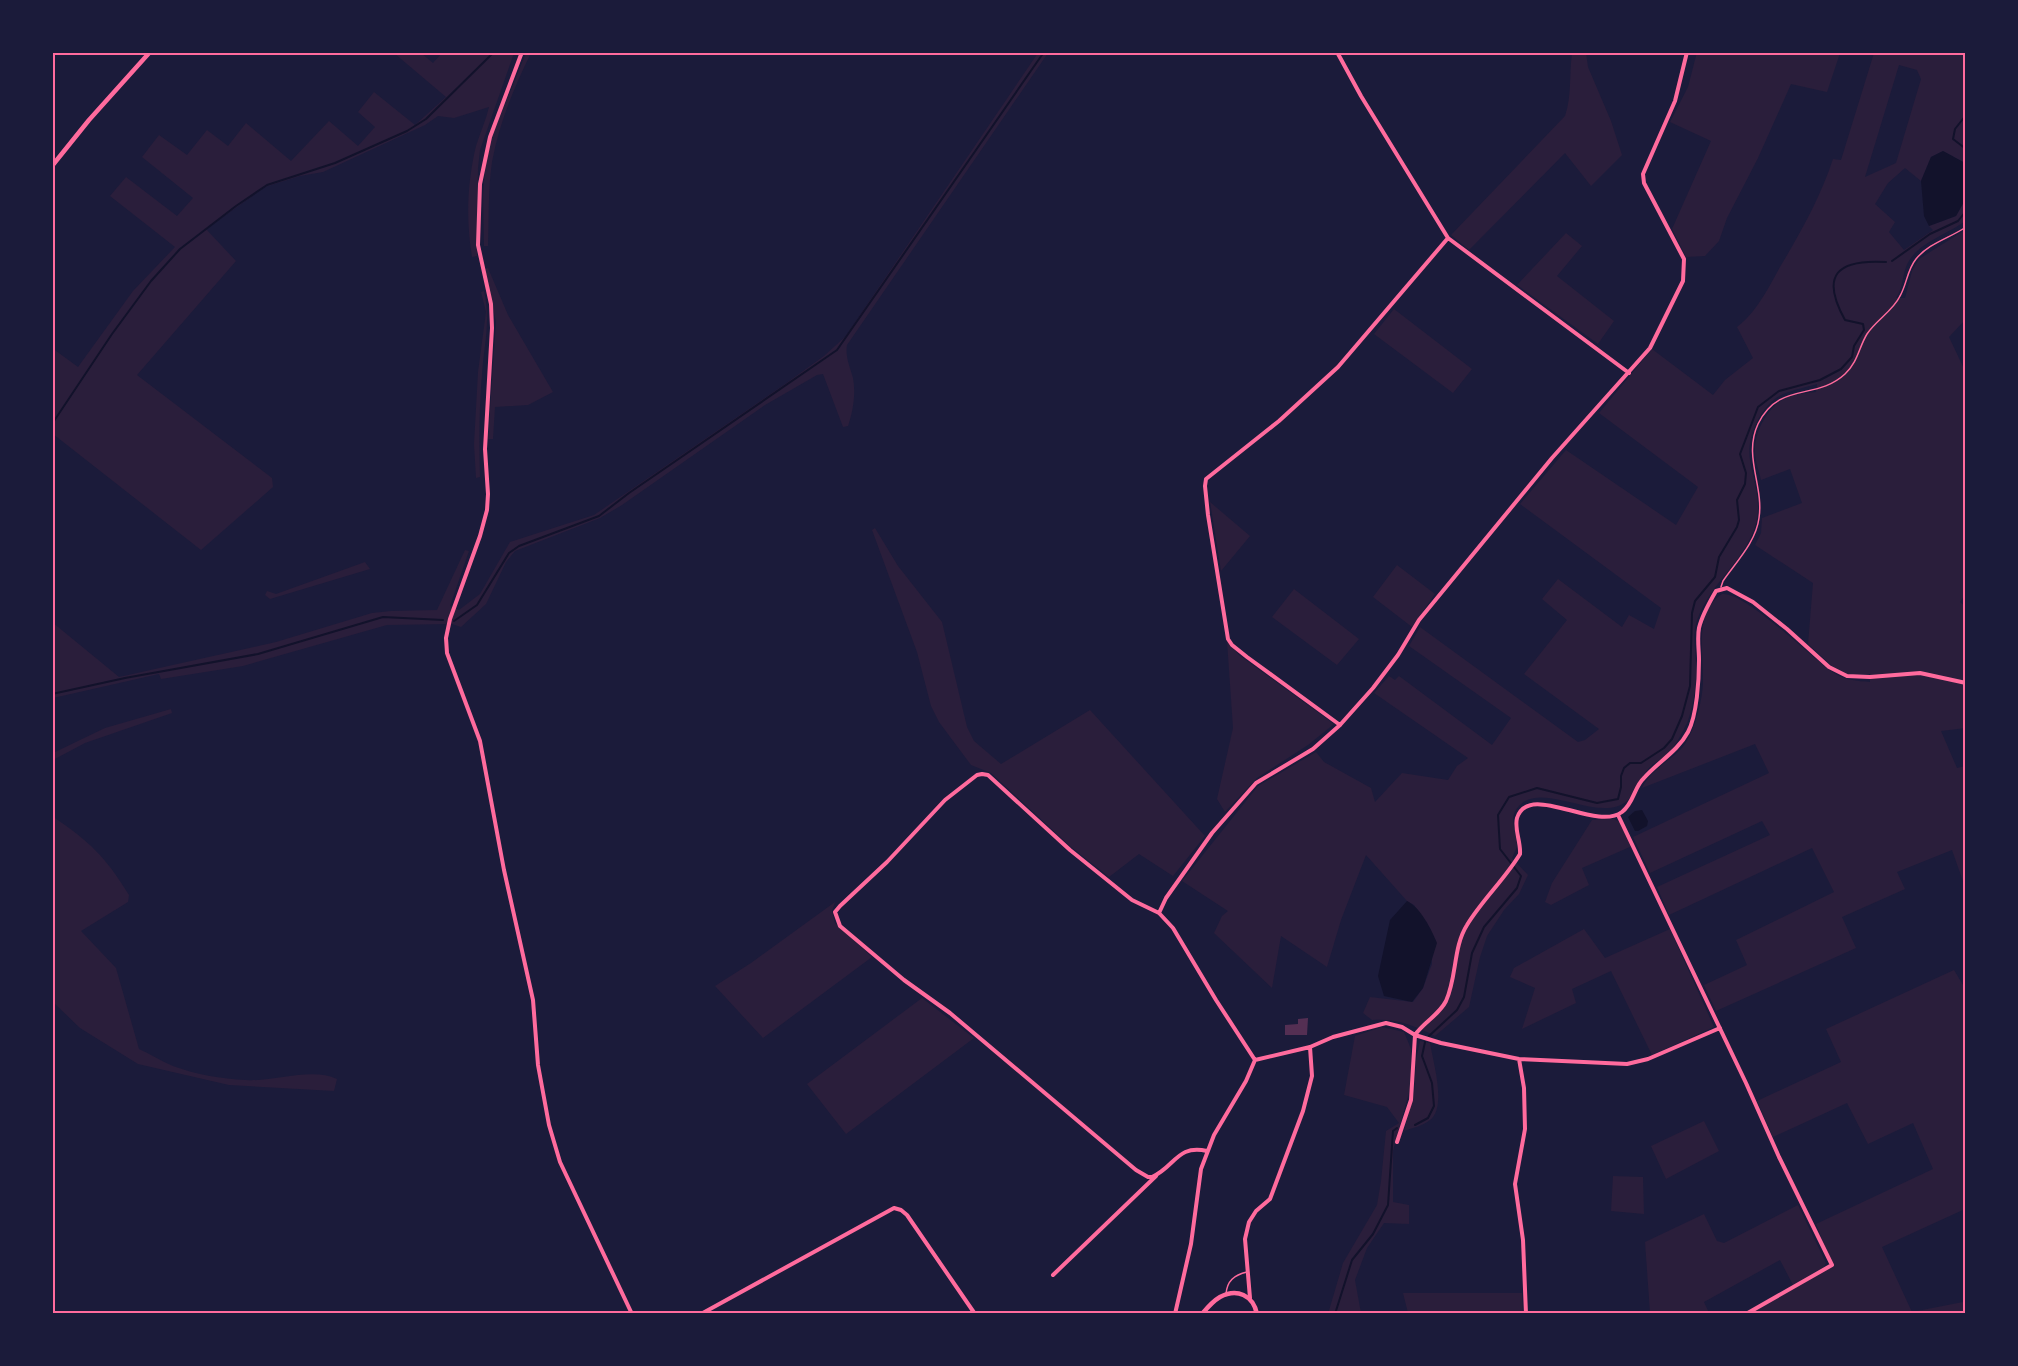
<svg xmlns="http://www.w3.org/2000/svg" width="2018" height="1366" font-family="'PT Sans Narrow',sans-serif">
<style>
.green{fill:#2a1e3b;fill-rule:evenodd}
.water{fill:#12122b}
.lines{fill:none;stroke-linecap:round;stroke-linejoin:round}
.stream{stroke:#12122b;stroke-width:2}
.building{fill:#542f53}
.service{stroke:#ff6b9d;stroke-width:1.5}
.minor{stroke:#ff6b9d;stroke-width:4}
.tertiary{stroke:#ff6b9d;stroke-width:4.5}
.neatline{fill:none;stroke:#ff6b9d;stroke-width:2}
</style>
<rect width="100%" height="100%" fill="#1b1b3a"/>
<path class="green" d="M 1697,52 L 1840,53 L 1827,92 L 1791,84 L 1758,158 L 1727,218 L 1719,241 L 1705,256 L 1686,257 L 1672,229 L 1711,141 L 1670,122 L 1688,87 Z
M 394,53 L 421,53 L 433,63 L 442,53 L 514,53 L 480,150 L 478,168 L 477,256 L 472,257 C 466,221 467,183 476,146 C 480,133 486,120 489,107 L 454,118 L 438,116 L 425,125 L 323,172 L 300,176 L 265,187 L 206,229 L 236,261 L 137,375 L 272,478 L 273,487 L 201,550 L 53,434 L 52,348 L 78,367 L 133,291 L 175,247 L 110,196 L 126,177 L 177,216 L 193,198 L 142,157 L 159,135 L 187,155 L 207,130 L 228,146 L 246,123 L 291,161 L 329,121 L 358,146 L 375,127 L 358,112 L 374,92 L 415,125 L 446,97 Z
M 526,53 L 531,53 C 514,87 499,124 492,162 C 488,189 489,218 488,246 L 484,246 L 483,195 L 485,167 L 491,138 Z
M 1038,53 L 1048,53 L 847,345 C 845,357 850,367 853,378 C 856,394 853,411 848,426 L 843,427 L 823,374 L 817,375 L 765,405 L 622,505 L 600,518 L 515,551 L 506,562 L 486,604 L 461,627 L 452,624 L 387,625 L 243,666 L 161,679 L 159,674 L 53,698 L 52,622 L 119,677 L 276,642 L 372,613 L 391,611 L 437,610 L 465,550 L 469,551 L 450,606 L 459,610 L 480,594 L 510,542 L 594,515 L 785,384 L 824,356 L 845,337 Z
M 1572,53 L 1586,53 L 1588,67 L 1611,121 L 1622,155 L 1591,186 L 1565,153 L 1469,250 L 1451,235 L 1565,116 C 1572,95 1569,74 1572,53 Z
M 1874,53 L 1965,53 L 1965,163 L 1943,151 L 1931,157 L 1921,181 L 1905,168 L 1888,183 L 1875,204 L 1895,222 L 1889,232 L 1904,250 L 1933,230 L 1929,226 L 1956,216 L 1965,200 L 1965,221 C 1947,235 1915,243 1906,267 C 1902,278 1903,288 1896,298 L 1905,298 L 1912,271 L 1919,259 L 1965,230 L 1965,320 L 1949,337 L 1966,373 L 1966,593 L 1960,602 L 1966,607 L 1966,728 L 1941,731 L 1957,768 L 1965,766 L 1965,887 L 1952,850 L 1897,872 L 1905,889 L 1842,917 L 1856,948 L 1716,1011 L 1704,985 L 1747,965 L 1736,940 L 1834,892 L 1812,848 L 1669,915 L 1657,887 L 1770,835 L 1762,821 L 1650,873 L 1633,837 L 1769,773 L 1755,744 L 1642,788 C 1650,771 1668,762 1681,749 C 1692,738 1700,709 1702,693 C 1707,663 1690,615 1722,594 C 1745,591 1812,659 1834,673 C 1844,680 1858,681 1870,682 L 1870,674 L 1847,674 L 1832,666 L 1808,644 L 1813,583 L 1755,545 L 1761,533 L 1762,518 L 1802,503 L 1790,469 L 1761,480 C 1759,471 1755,461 1755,452 C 1754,431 1769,405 1788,397 C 1797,394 1807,393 1816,392 L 1817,384 C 1806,387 1793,390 1783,394 C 1761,404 1746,437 1750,460 C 1753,480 1762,501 1756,523 C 1746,562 1704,587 1695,628 C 1693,640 1696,653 1696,664 C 1697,683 1694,705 1687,723 C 1682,733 1676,745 1668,754 C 1663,759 1655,762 1650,767 C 1640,777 1637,792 1627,801 C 1600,824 1546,782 1521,804 C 1506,817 1517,830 1517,846 C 1516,850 1513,855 1512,858 L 1528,875 L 1519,894 L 1504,910 L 1487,936 L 1480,957 L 1469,1007 L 1435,1036 C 1414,1025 1395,1018 1372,1020 L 1363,1013 L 1370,997 L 1413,1002 L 1423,988 L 1432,964 L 1431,930 L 1414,905 L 1407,901 L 1366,855 L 1341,920 L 1327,967 L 1281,936 L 1272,988 L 1214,933 L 1222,916 L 1228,911 L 1182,881 L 1258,786 L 1316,752 L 1324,762 L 1371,788 L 1375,802 L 1402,773 L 1448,780 L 1457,766 L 1468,758 L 1374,693 L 1389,676 L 1395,680 L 1399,676 L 1492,745 L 1511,718 L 1409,646 L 1420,627 L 1578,742 L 1585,740 L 1599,729 L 1524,674 L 1567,620 L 1542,599 L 1558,579 L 1622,627 L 1629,615 L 1654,629 L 1661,608 L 1520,504 L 1566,450 L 1676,525 L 1698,487 L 1599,413 L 1652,349 L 1713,395 L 1725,380 L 1753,358 L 1737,327 C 1756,313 1769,287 1780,267 C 1801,232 1820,198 1833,159 L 1841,160 ZM 1899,65 L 1917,70 L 1921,79 L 1896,163 L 1865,177 Z
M 1566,233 L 1582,246 L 1557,276 L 1614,321 L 1598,344 L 1517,285 Z
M 488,268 L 508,315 L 553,392 L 528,405 L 495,407 L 493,439 L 488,439 L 496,322 L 485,269 Z
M 484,291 C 491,322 484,344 482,374 C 479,409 479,443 480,477 L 476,478 L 474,444 L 478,372 L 486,312 L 481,292 Z
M 1394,309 L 1472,369 L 1453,393 L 1374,334 Z
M 1210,502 L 1250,536 L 1221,571 Z
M 875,528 L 898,566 L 942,622 L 967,727 L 974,741 L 1001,764 L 1090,710 L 1205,836 L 1173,876 L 1139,854 L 1109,877 L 1071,847 L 991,773 L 971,765 L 939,722 L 931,706 L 917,652 L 872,530 Z
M 365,562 L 370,569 L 270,599 L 265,595 L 267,591 L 276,594 Z
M 1397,565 L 1435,594 L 1412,627 L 1373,597 Z
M 1294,589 L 1359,639 L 1337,665 L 1272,617 Z
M 1227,641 L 1239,655 L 1334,724 L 1308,745 L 1257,778 L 1225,812 L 1217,799 L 1233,728 Z
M 171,709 L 172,713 L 85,743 L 53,760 L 53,753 L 105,728 Z
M 52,816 C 90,842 105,856 129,895 L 128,902 L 81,931 L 116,968 L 139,1049 C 150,1054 161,1061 173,1066 C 194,1074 222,1079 246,1080 C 274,1082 312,1067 337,1079 L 334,1091 L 229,1085 L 138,1064 L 80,1028 L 53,1002 Z
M 1614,819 L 1621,823 L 1632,846 L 1582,868 L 1589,885 L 1551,905 L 1545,902 L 1552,883 L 1592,820 Z
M 835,902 L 832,911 L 835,923 L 872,957 L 763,1038 L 715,986 L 751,963 Z
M 1584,929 L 1605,958 L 1670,929 L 1714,1027 L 1652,1055 L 1611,971 L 1572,989 L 1576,1003 L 1522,1029 L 1535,988 L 1510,977 L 1514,968 Z
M 1954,970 L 1966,990 L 1965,1209 L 1882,1247 L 1912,1312 L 1963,1302 L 1964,1313 L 1748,1314 L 1833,1267 L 1816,1224 L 1933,1169 L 1913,1123 L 1868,1144 L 1847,1103 L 1773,1137 L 1757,1101 L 1841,1062 L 1826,1029 Z
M 922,998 L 974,1038 L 846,1134 L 807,1084 Z
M 1382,1027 L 1404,1032 L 1411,1049 L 1411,1085 L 1393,1151 L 1393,1202 L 1409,1205 L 1409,1224 L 1384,1223 L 1367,1248 L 1355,1280 L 1361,1313 L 1328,1314 L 1343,1263 L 1377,1205 L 1381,1181 L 1386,1131 L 1399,1123 L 1387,1107 L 1344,1095 L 1355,1036 Z
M 1420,1041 L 1430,1043 C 1433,1062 1447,1107 1430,1120 C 1423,1126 1412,1128 1404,1131 L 1414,1093 L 1416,1060 Z
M 1704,1121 L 1719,1151 L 1666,1179 L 1651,1146 Z
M 1613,1176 L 1643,1177 L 1644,1214 L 1611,1211 Z
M 1798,1205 L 1826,1263 L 1824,1267 L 1793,1285 L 1780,1260 L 1704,1302 L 1709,1313 L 1650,1313 L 1645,1242 L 1704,1214 L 1717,1241 L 1724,1243 Z
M 1403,1293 L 1522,1293 L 1523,1313 L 1408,1313 Z"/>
<path class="water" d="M 1943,151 L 1965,163 L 1965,200 L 1956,216 L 1929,226 L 1924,216 L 1921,181 L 1931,157 Z
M 1642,810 L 1648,821 L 1647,826 L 1638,831 L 1635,831 L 1628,817 L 1635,811 Z
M 1407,901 C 1421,908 1431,929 1437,943 L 1423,988 L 1412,1002 L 1384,996 L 1378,976 L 1390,920 Z"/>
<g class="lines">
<path class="stream" d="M 1966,115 L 1955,129 L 1953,139 L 1966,149
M 1892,261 L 1930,234 L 1958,221 L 1966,211
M 52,424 L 112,334 L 151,281 L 180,249 L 236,206 L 267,185 L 335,163 L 407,131 L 426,119 L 494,52
M 454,621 L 477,605 L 509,553 L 519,546 L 599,516 L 629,493 L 837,350 L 1044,52
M 52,694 L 125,678 L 258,654 L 383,617 L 443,620
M 1429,1036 L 1457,1010 L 1464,997 L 1472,953 L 1484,927 L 1517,888 L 1521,876 L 1500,849 L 1498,815 L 1509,797 L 1537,788 L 1597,803 L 1618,799 L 1621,787 L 1621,776 L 1624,768 L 1630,763 L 1641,763 L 1664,748 L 1672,739 L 1682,716 L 1690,686 L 1692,613 L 1695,601 L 1715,577 L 1719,557 L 1737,527 L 1739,520 L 1737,500 L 1745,484 L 1746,473 L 1740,454 L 1758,407 L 1779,391 L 1820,380 L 1841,369 L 1852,357 L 1854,346 L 1864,330 L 1863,324 L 1845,320 C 1820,275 1837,259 1886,262
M 1415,1125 L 1428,1118 L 1434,1106 L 1432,1083 L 1422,1056 L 1425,1042
M 1335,1314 L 1352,1260 L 1373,1234 L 1388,1205 L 1393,1131 L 1397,1128"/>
</g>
<path class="building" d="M 1308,1018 L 1307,1035 L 1285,1035 L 1285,1025 L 1298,1024 L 1298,1019 Z"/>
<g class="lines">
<path class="service" d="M 1721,587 L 1723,581 C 1736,562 1756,542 1759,518 C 1764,486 1743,456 1758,424 C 1779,381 1816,401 1845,374 C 1858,362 1859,347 1867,334 C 1876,320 1893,311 1900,296 C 1907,284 1907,270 1916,259 C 1929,243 1950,238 1966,227
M 1226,1294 C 1227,1281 1234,1275 1247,1272"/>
<path class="minor" d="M 522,52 L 490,137 L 480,184 L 478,245 L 491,304 L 492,328 L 485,449 L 488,494 L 487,510 L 480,536 L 450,619 L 446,638 L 447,653 L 480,741 L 504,870 L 533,1000 L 538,1065 L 549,1125 L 560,1162 L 632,1314
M 1337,52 L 1361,96 L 1448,238 L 1629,373
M 1340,725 L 1247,657 L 1232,645 L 1228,639 L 1208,515 L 1205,486 L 1206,479 L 1279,421 L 1338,367 L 1448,238
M 1618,815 L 1746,1083 L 1779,1157 L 1832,1265 L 1746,1314
M 1159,913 L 1166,898 L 1212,833 L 1256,783 L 1313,749 L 1340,725 L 1373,688 L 1398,655 L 1419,620 L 1552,458 L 1650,348 L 1683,281 L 1684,259 L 1644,183 L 1643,174 L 1675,101 L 1687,52
M 1519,1059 L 1524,1088 L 1525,1129 L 1515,1184 L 1523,1240 L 1526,1314
M 1255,1060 L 1310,1047 L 1333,1037 L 1386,1023 L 1402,1027 L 1415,1035 L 1441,1043 L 1519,1059 L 1627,1064 L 1648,1059 L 1720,1028
M 1397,1142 L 1411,1100 L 1415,1035 C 1424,1022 1439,1015 1446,1001 C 1457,977 1453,947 1467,925 C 1482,900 1505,879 1520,854 C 1521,842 1514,829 1517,818 C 1529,781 1595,832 1622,812 C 1634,803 1634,787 1644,778 C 1658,762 1678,751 1688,732 C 1697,715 1699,680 1699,660 C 1699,650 1697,638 1699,628 C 1702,615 1709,603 1716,591 L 1727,588 L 1753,602 L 1787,629 L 1829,667 L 1847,676 L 1870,677 L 1920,673 L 1966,683
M 1207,1151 C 1177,1144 1175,1167 1152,1177 L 1148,1177 L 1136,1170 L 950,1013 L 904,980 L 840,926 L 835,912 L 840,906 L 887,862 L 945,800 L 977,775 L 982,774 L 988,775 L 1070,850 L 1132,900 L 1159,913 L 1173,928 L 1216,1000 L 1255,1060
M 1053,1275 L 1156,1176
M 1250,1298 L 1245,1239 L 1249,1222 L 1256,1211 L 1270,1199 L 1303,1111 L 1312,1076 L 1310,1047
M 701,1314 L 894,1208 L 901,1210 L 907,1215 L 975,1314
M 1175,1314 L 1191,1244 L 1201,1169 L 1214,1135 L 1246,1081 L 1255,1060"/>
<path class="tertiary" d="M 52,166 L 89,120 L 150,52
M 1202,1314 C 1207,1308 1213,1301 1220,1297 C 1237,1288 1253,1295 1257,1314"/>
</g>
<rect width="2018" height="1366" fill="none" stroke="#1b1b3a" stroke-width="108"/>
<rect x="54" y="54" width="1910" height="1258" class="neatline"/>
</svg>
